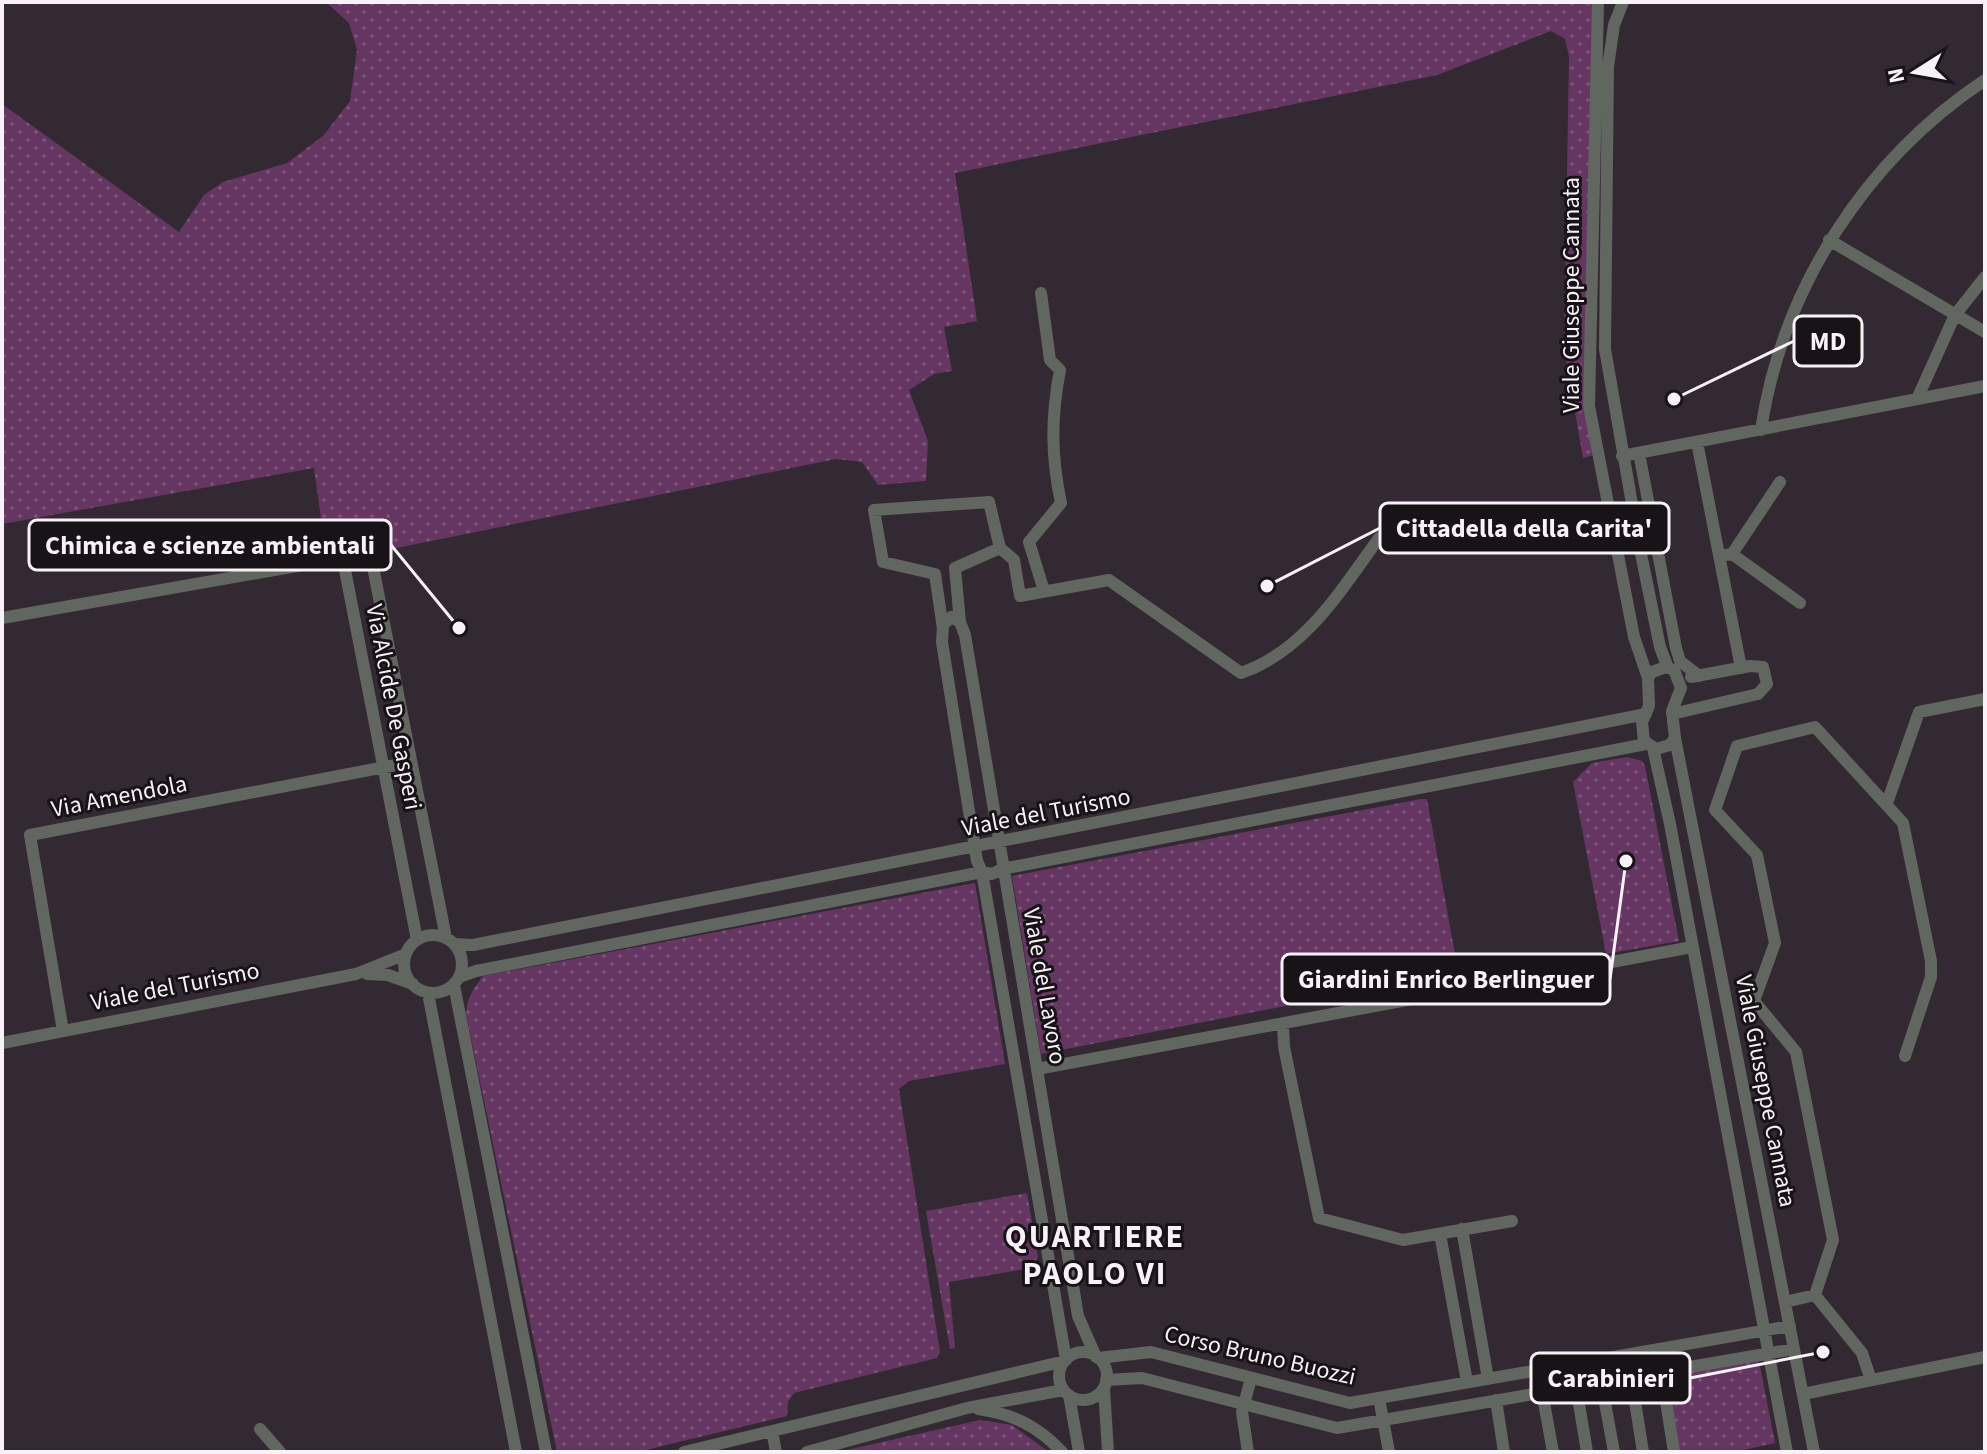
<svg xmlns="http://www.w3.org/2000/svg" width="1987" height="1454" font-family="'Source Sans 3',sans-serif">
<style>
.grass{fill:url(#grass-dots)}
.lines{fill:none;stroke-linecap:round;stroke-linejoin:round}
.minor{stroke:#616661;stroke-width:12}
.labels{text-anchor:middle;stroke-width:6;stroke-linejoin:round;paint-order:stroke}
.street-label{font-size:24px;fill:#f9f1f8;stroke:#181317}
.district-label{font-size:32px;font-weight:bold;letter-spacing:2px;fill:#f9f1f8;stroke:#181317}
.leader{fill:none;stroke:#f9f1f8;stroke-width:3}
.callout-dot{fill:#f9f1f8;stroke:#181317;stroke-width:3}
.callout{fill:#181317;stroke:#f9f1f8;stroke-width:3}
.callout-label{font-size:26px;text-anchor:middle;font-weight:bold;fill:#f9f1f8}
</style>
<defs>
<pattern id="grass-dots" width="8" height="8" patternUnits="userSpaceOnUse" patternTransform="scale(2)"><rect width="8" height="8" fill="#663663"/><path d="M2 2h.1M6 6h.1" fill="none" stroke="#7d547a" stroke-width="1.8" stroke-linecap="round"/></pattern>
</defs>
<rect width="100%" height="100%" fill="#332932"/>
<path class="grass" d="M 326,2 L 1592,2 L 1594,455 L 1583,458 L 1564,348 L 1569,57 L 1565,39 L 1551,31 L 1437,75 L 955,173 L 977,321 L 944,327 L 952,371 L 934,374 L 909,390 L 928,441 L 926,481 L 878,485 L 862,462 L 836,459 L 327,562 L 314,468 L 2,524 L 2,104 L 179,232 L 204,195 L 223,182 L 287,163 L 323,136 L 350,101 L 357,50 L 349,23 Z
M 1627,757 L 1642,761 L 1645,766 L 1679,941 L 1606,954 L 1573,782 L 1592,763 Z
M 1421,799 L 1427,799 L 1455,954 L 1454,970 L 1448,974 L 1041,1054 L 1012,876 Z
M 975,883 L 1005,1064 L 909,1081 L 899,1089 L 940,1352 L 937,1358 L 794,1393 L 788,1402 L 787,1416 L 637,1452 L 557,1452 L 466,1014 C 467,998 473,989 483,976 Z
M 1027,1193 L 1038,1257 L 1031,1268 L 949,1282 L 955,1348 L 950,1349 L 926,1211 Z
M 1759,1361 L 1775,1443 L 1734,1452 L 1676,1452 L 1665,1376 Z
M 980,1420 L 1012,1425 L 1049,1452 L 838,1452 Z"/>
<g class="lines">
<path class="minor" d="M 1598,2 L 1589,406 L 1634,637 L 1648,678
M 1623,2 L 1614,25 L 1608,67 L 1605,349 L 1639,544 L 1660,647 L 1668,668
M 1829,240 L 1985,332
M 1041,293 L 1050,360 L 1060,370 C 1051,417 1051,456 1061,503 L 1029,542 L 1044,591
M 1917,399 L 1955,315 L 1985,277
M 1761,430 C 1782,288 1866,159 1985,80
M 1697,442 L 1741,668
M 1639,453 L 1676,648 L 1680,661 L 1699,676
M 1622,456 L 1985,386
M 1000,548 L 1014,560 L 1020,596 L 1109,580 L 1241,673 C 1305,651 1341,590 1379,538
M 1732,554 L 1800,603
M 1719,556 L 1732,554 L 1780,482
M 2,618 L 348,557
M 943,629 L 935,574 L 883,562 L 874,510 L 989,502 L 1000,548 L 955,568 L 960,622
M 1666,667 L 1674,670 L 1681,688 L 1672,711 L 1675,738 L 1670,745 L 1656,749 L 1644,741 L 1642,722 L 1649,706 L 1648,678 L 1652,672 Z
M 1672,714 L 1758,694 L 1767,684 L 1763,667 L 1750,666 L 1691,677
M 1675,738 L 1814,1452
M 1653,748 L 1670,824 L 1787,1452
M 1887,803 L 1919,712 L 1985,699
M404 964a29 29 0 1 1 58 0a29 29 0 1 1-58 0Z
M 417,940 L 345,570 L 344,564 L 354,554 L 368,556 L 372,562 L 446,938
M 454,944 L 473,945 L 1646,714
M 367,974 L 388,975 L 413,984
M 459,977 L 476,971 L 982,872 L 992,874 L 1002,869 L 1646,744
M 454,985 L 546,1452
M 428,993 L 516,1452
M 1754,1001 L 1775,943 L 1757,855 L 1715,810 L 1737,746 L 1815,727 L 1903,823 L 1931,961 L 1931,977 L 1905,1056
M 1754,1001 L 1796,1052 L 1833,1240 L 1815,1295 L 1862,1353 L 1871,1380
M 1283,1023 L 1284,1047 L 1319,1218 L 1403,1240 L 1512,1221
M 63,1031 L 30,835 L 411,762
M 2,1043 L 356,974 L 406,954
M 1037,1069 L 1692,947
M 1462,1229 L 1488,1379
M 1440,1234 L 1467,1382
M 1785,1302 L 1815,1295
M1059 1376a24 24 0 1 1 48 0a24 24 0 1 1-48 0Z
M 1098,1358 L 1151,1352 L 1350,1403 L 1790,1326
M 1597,1359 L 1614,1452
M 1066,1360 L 982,872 L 977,861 L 942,642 L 943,625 L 951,617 L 960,622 L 965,635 L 1078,1316 L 1096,1357
M 1538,1370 L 1553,1452
M 1661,1370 L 1674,1452
M 1631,1376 L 1643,1452
M 1106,1380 L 1142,1378 L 1337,1428 L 1794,1349
M 1576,1386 L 1587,1452
M 1104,1388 L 1108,1452
M 1803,1394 L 1985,1357
M 1069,1395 L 1079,1452
M 1379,1398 L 1389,1452
M 1496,1400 L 1504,1452
M 978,1409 C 1013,1414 1038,1426 1062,1452
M 260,1429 L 280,1452
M 772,1431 L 776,1452
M 684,1452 L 1065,1361
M 807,1452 L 967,1408 L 1063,1390
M 1248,1452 L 1242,1412 L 1251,1378"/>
</g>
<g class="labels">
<g class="street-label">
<text transform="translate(1571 295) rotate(-90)" y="8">Viale Giuseppe Cannata</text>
<text transform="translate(394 707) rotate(79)" y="8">Via Alcide De Gasperi</text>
<text transform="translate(119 796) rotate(-11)" y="8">Via Amendola</text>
<text transform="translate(1046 812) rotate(-11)" y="8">Viale del Turismo</text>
<text transform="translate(175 986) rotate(-11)" y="8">Viale del Turismo</text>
<text transform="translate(1045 986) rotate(80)" y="8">Viale del Lavoro</text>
<text transform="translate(1766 1091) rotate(79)" y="8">Viale Giuseppe Cannata</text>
<text transform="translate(1260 1355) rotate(13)" y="8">Corso Bruno Buozzi</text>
</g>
<g class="district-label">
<text x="1095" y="1247">QUARTIERE<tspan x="1095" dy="37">PAOLO VI</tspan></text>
</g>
</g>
<path class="leader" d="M1674 399L1794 341M1267 586L1380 528M459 628L391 545M1626 861L1610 979M1823 1352L1690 1378"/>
<g class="callout-dot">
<circle cx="1674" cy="399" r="8"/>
<circle cx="1267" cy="586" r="8"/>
<circle cx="459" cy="628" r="8"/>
<circle cx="1626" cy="861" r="8"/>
<circle cx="1823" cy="1352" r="8"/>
</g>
<g class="callout">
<rect x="1794" y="316" width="68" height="50" rx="8"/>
<rect x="1380" y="503" width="289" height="50" rx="8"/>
<rect x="29" y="520" width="362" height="50" rx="8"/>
<rect x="1282" y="954" width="328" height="50" rx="8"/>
<rect x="1531" y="1353" width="159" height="50" rx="8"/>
</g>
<g class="callout-label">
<text x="1828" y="350">MD</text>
<text x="1524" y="537">Cittadella della Carita'</text>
<text x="210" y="554">Chimica e scienze ambientali</text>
<text x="1446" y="988">Giardini Enrico Berlinguer</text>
<text x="1611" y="1387">Carabinieri</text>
</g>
<rect width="1987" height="1454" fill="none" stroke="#f9f1f8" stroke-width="8"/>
<g transform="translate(1915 72) rotate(259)" stroke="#181317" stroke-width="6" paint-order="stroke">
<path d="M0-6L14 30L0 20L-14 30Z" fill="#f9f1f8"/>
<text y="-12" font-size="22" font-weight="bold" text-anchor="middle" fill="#f9f1f8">N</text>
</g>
</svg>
